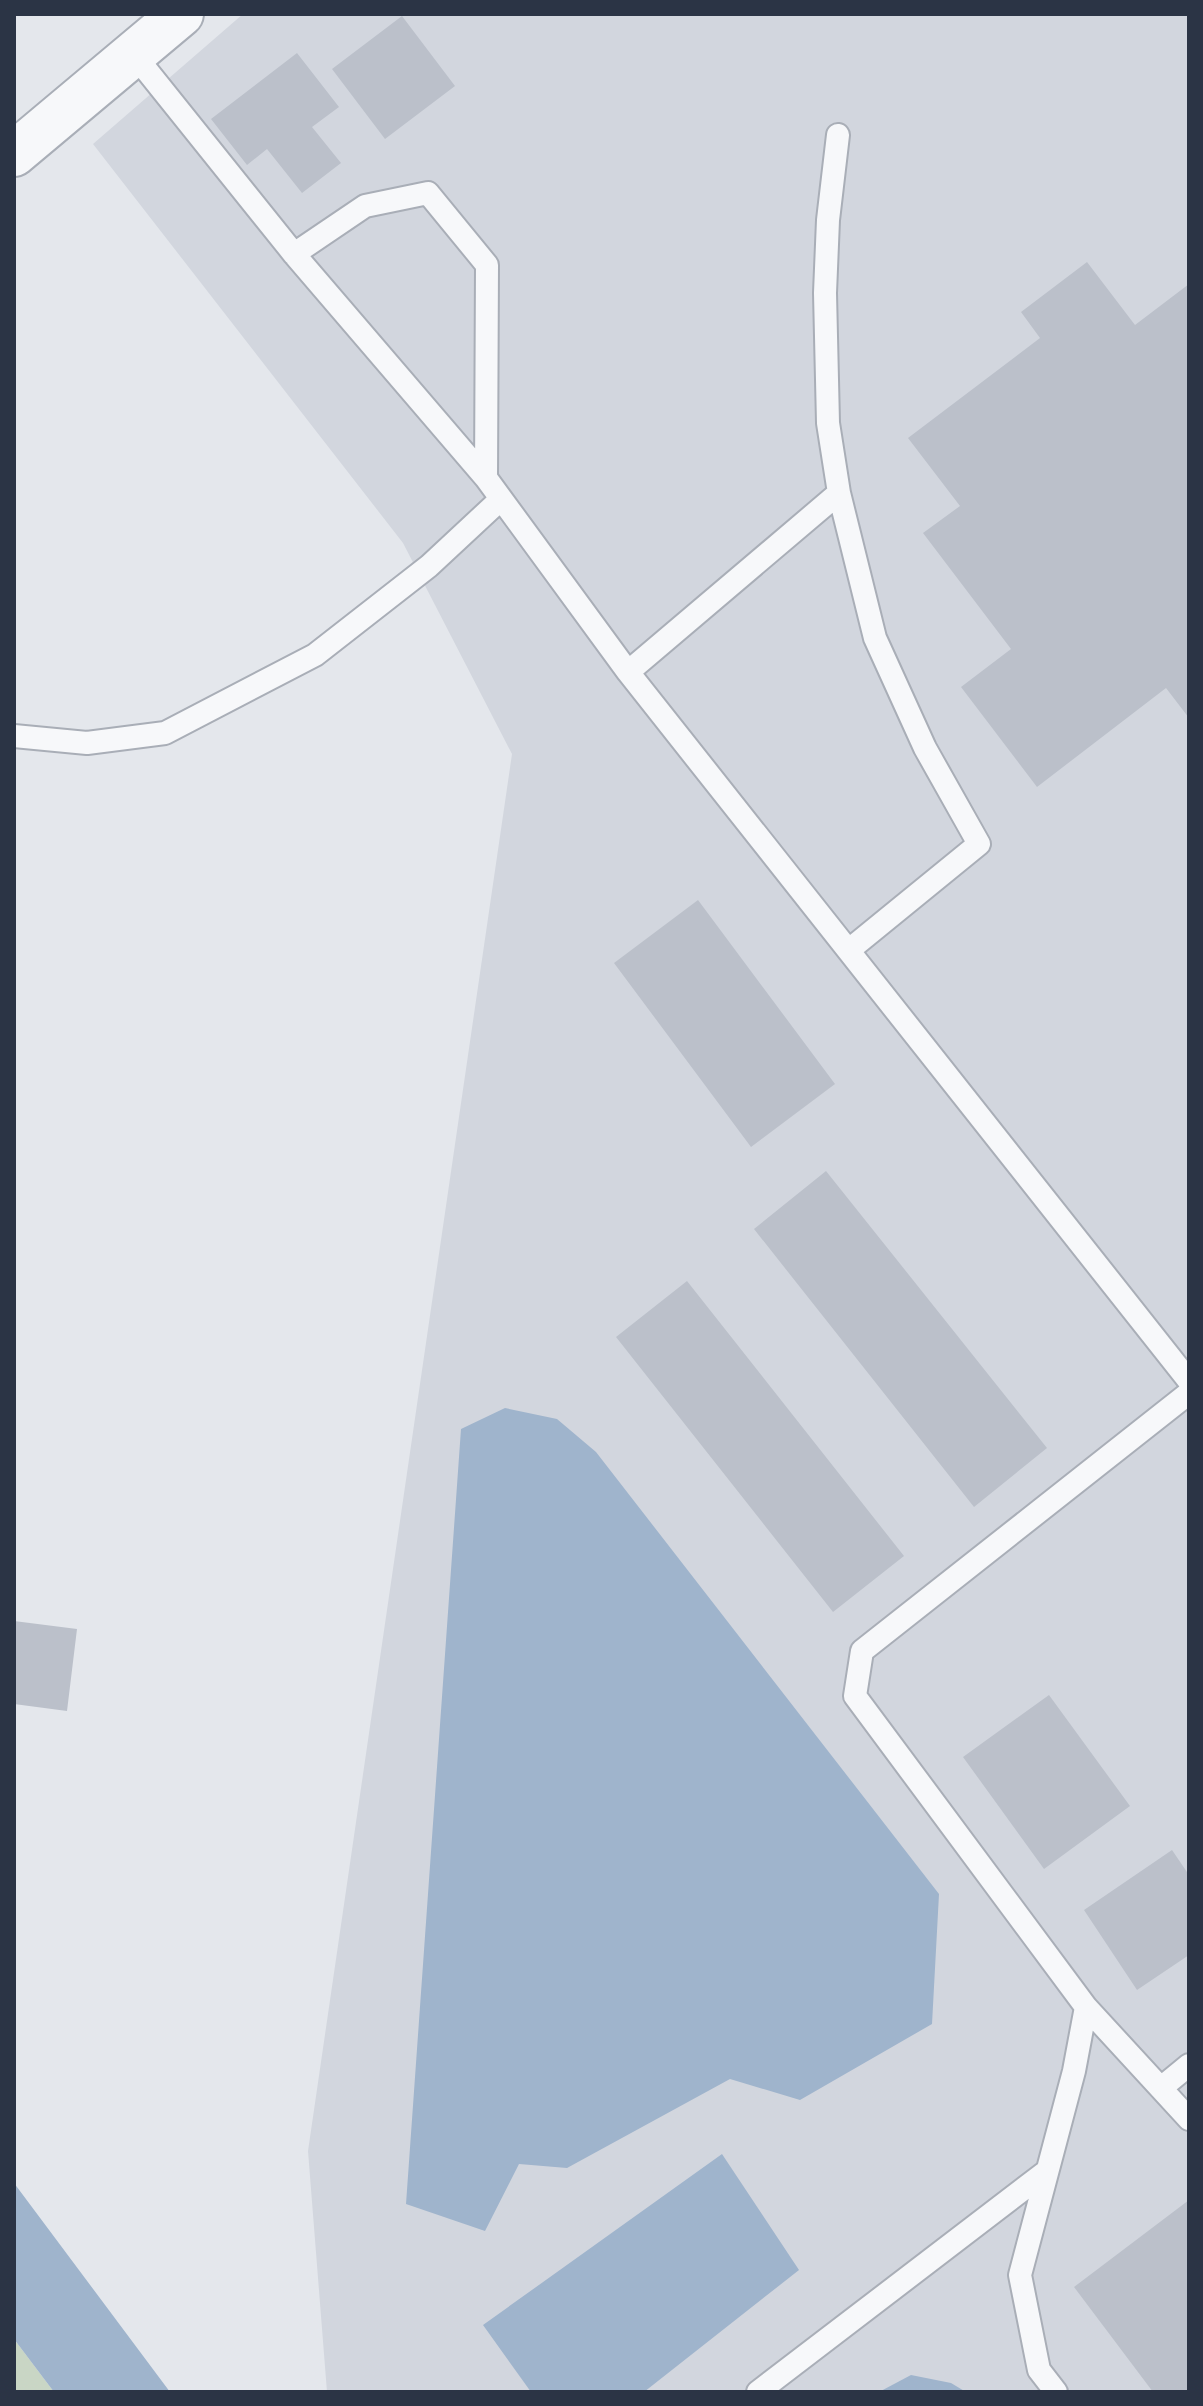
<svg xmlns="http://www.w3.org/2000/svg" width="1203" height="2406" font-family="'PT Sans',sans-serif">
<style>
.built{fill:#d2d6de}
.green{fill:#c9d6c5}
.water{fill:#9fb4cc}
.building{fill:#bbc0ca}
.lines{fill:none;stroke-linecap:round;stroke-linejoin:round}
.lane-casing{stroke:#a9aeb7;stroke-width:26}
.street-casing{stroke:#a9aeb7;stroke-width:48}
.lane{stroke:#f7f8fa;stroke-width:22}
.street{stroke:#f7f8fa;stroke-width:44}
</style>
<rect width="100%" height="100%" fill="#e4e7ec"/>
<path class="built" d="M 243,14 L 1189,14 L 1189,2392 L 327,2392 L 308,2151 L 512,754 L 403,543 L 93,144 Z"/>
<path class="green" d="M 14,2339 L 54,2392 L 14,2392 Z"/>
<path class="water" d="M 505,1408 L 557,1419 L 596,1452 L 939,1894 L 932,2024 L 800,2100 L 730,2079 L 567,2168 L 519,2164 L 485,2231 L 406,2204 L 461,1429 Z
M 722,2154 L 799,2270 L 644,2392 L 531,2392 L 483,2325 Z
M 14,2183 L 170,2392 L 54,2392 L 14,2339 Z
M 911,2375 L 951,2383 L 966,2392 L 879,2392 Z"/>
<path class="building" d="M 402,16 L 455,86 L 385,139 L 332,69 Z
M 297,53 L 339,107 L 312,127 L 341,163 L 302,193 L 267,149 L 247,165 L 211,119 Z
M 1087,262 L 1135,325 L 1189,284 L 1189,718 L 1166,688 L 1037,787 L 961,687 L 1011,649 L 923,533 L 960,506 L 908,438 L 1040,338 L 1021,312 Z
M 698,900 L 835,1084 L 751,1147 L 614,963 Z
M 826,1171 L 1047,1448 L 974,1507 L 754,1229 Z
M 687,1281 L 904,1556 L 833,1612 L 616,1337 Z
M 14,1621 L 77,1629 L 67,1711 L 14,1704 Z
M 1049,1695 L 1130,1806 L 1044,1869 L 963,1757 Z
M 1172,1850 L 1189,1875 L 1189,1955 L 1137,1990 L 1084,1910 Z
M 1189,2200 L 1189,2392 L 1153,2392 L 1074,2287 Z"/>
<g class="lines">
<g class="lane-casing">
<path id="lane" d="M 132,52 L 294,254 L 486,478 L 628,672 L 1189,1381
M 838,135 L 828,220 L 825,293 L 828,423 L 839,493 L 875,638 L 925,748 L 979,844 L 849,950
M 294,254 L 365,206 L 428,193 L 487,265 L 486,478
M 628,672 L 839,493
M 14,736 L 87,743 L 165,733 L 315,655 L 429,566 L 501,499
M 1086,2007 L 1189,2119
M 1161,2088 L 1189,2065
M 758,2392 L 1047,2171
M 1056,2392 L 1039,2370 L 1020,2275 L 1074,2071 L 1086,2007 L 855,1696 L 862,1651 L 1189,1393"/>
</g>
<g class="street-casing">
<path id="street" d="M 14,154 L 181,14"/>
</g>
<use href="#lane" class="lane"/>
<use href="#street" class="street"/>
</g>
<rect width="1203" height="2406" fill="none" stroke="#2b3445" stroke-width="32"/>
</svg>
